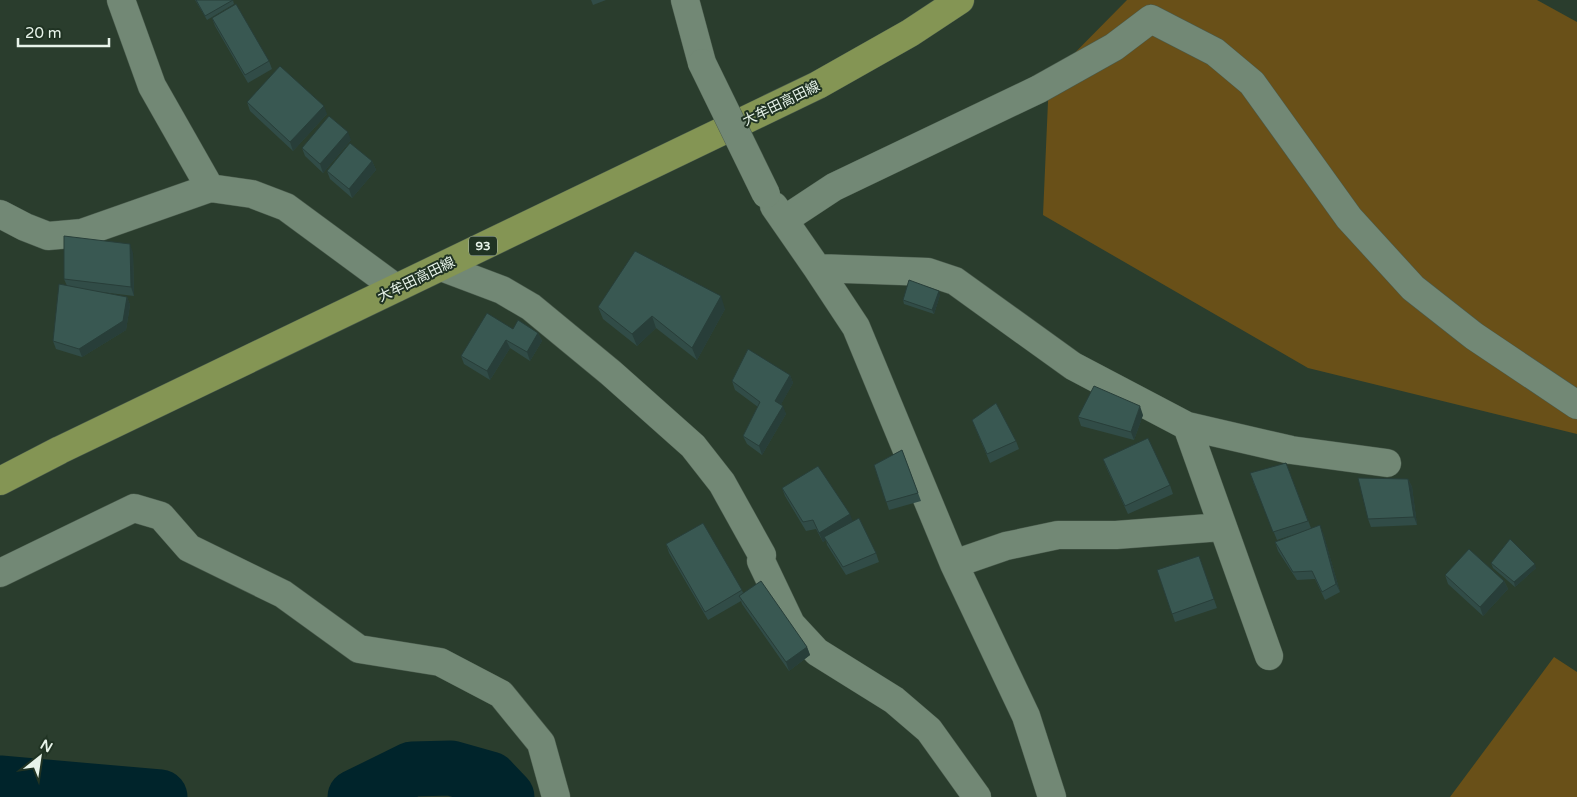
<svg xmlns="http://www.w3.org/2000/svg" width="1577" height="797" font-family="'Varela Round','Noto Sans JP',sans-serif">
<style>
.green{fill:#695018}
.lines{fill:none;stroke-linecap:round;stroke-linejoin:round}
.river{stroke:#00242b;stroke-width:55}
.minor-casing{stroke:#495a4c;stroke-width:29}
.major-casing{stroke:#495a4c;stroke-width:29}
.minor{stroke:#728875;stroke-width:28}
.major{stroke:#849554;stroke-width:28}
.minor-bridge-casing{stroke:#495a4c;stroke-width:29;stroke-linecap:butt}
.minor-bridge{stroke:#728875;stroke-width:28}
.wall{fill:#314c47}
.shaded-wall{fill:#283e39}
.building{fill:#395852;stroke:#283e39}
.labels{text-anchor:middle;stroke-width:4;stroke-linejoin:round;paint-order:stroke}
.shield{fill:#203323;stroke:#acbaae;stroke-width:1}
.shield-label{font-size:12px;font-weight:bold;fill:#e8f4ea}
.street-label{font-size:14px;fill:#e8f4ea;stroke:#203323}
</style>
<rect width="100%" height="100%" fill="#2a3d2d"/>
<path class="green" d="M 1127,0 L 1537,0 L 1577,22 L 1577,434 L 1308,368 L 1043,215 L 1049,79 Z
M 1554,657 L 1577,672 L 1577,797 L 1450,797 Z"/>
<g class="lines">
<path class="river" d="M 0,783 L 160,797
M 355,797 L 412,769 L 451,768 L 490,779 L 507,797"/>
<g class="minor-casing">
<path id="minor" d="M 121,0 L 152,86 L 210,188
M 685,0 L 702,63
M 774,206 L 817,268 L 856,327 L 954,564 L 1026,716 L 1052,797
M 0,214 L 25,227 L 48,236 L 82,233 L 210,188 L 252,194 L 286,207 L 396,288
M 784,220 L 834,187 L 1039,89 L 1114,47 L 1151,19 L 1215,52 L 1252,83 L 1349,218 L 1413,288 L 1474,336 L 1577,405
M 441,267 L 502,290 L 531,307 L 611,373 L 693,446 L 722,483 L 762,555 L 761,561 L 791,624 L 817,652 L 894,700 L 929,730 L 977,797
M 817,268 L 928,272 L 955,281 L 1073,366 L 1187,426 L 1291,450 L 1387,463
M 1187,426 L 1269,656
M 954,564 L 1006,546 L 1058,535 L 1116,535 L 1222,527
M 0,573 L 134,508 L 161,516 L 189,548 L 283,594 L 359,649 L 440,662 L 501,694 L 541,743 L 556,797"/>
</g>
<g class="major-casing">
<path id="major" d="M 0,481 L 60,450 L 818,85 L 910,33 L 960,0"/>
</g>
<use href="#minor" class="minor"/>
<use href="#major" class="major"/>
<g class="minor-bridge-casing">
<path id="minor-bridge" d="M 702,63 L 766,194"/>
</g>
<use href="#minor-bridge" class="minor-bridge"/>
</g>
<path class="wall" d="M 195,0 L 233,0 L 234,4 L 207,20 Z
M 591,0 L 606,0 L 593,5 Z
M 212,18 L 269,61 L 272,69 L 248,83 L 215,26 Z
M 247,102 L 327,114 L 293,151 L 250,111 Z
M 351,140 L 323,173 L 305,156 L 302,148 Z
M 372,161 L 376,170 L 352,198 L 330,179 L 327,171 Z
M 133,253 L 134,296 L 93,291 L 127,297 L 130,305 L 126,330 L 82,357 L 56,349 L 53,341 L 67,286 L 64,279 Z
M 940,295 L 934,314 L 904,304 L 903,300 Z
M 598,307 L 725,309 L 697,360 L 656,328 L 637,346 L 603,319 Z
M 513,329 L 538,333 L 542,341 L 530,361 L 510,348 L 490,380 L 464,364 L 461,356 Z
M 790,375 L 793,383 L 781,404 L 786,414 L 762,455 L 747,444 L 743,436 L 758,407 L 735,390 L 732,381 Z
M 1143,415 L 1134,440 L 1081,426 L 1078,417 Z
M 972,420 L 1016,441 L 1019,449 L 990,463 Z
M 902,450 L 921,501 L 889,510 L 874,465 Z
M 1103,459 L 1170,485 L 1173,494 L 1128,514 L 1106,467 Z
M 1286,463 L 1311,528 L 1323,533 L 1340,592 L 1325,600 L 1315,579 L 1297,580 L 1278,551 L 1275,542 L 1295,534 L 1277,540 L 1253,482 Z
M 1408,479 L 1412,487 L 1417,525 L 1371,527 L 1368,519 Z
M 782,488 L 853,521 L 876,553 L 879,562 L 846,575 L 827,545 L 826,540 L 823,542 L 816,529 L 806,531 L 785,496 Z
M 666,544 L 742,590 L 743,593 L 807,647 L 810,655 L 789,671 L 742,604 L 741,601 L 708,620 L 669,553 Z
M 1199,556 L 1217,608 L 1175,622 L 1157,570 Z
M 1491,563 L 1536,568 L 1515,587 L 1493,568 Z
M 1445,575 L 1504,581 L 1508,589 L 1483,616 L 1448,584 Z"/>
<path class="shaded-wall" d="M 324,106 L 327,114 L 293,151 L 290,142 Z
M 348,132 L 351,140 L 323,173 L 320,164 Z
M 372,161 L 376,170 L 352,198 L 349,189 Z
M 130,244 L 133,253 L 134,296 L 131,287 Z
M 939,291 L 940,295 L 934,314 L 932,310 Z
M 721,296 L 725,309 L 697,360 L 692,348 Z
M 127,297 L 130,305 L 126,330 L 82,357 L 79,349 Z
M 652,316 L 656,328 L 637,346 L 632,334 Z
M 538,333 L 542,341 L 530,361 L 527,352 Z
M 506,340 L 510,348 L 490,380 L 487,371 Z
M 790,375 L 793,383 L 778,410 L 775,401 Z
M 783,406 L 786,414 L 762,455 L 759,446 Z
M 1140,406 L 1143,415 L 1134,440 L 1131,432 Z
M 1408,479 L 1412,487 L 1417,525 L 1414,517 Z
M 850,514 L 853,522 L 824,537 L 826,540 L 823,542 L 819,533 Z
M 1320,525 L 1323,533 L 1340,592 L 1336,584 Z
M 1535,564 L 1536,568 L 1515,587 L 1514,582 Z
M 1504,581 L 1508,589 L 1483,616 L 1480,607 Z
M 807,647 L 810,655 L 789,671 L 786,662 Z"/>
<path class="building" d="M 196,0 L 233,0 L 205,16 Z
M 236,4 L 269,61 L 245,75 L 212,18 Z
M 280,66 L 324,106 L 290,142 L 247,102 Z
M 329,116 L 348,132 L 320,164 L 302,148 Z
M 350,143 L 372,161 L 349,189 L 327,171 Z
M 64,236 L 130,244 L 131,287 L 64,279 Z
M 635,251 L 721,296 L 692,348 L 652,316 L 632,334 L 598,307 Z
M 909,280 L 939,291 L 932,310 L 903,300 Z
M 59,284 L 127,297 L 123,321 L 79,349 L 53,341 Z
M 487,313 L 513,329 L 518,320 L 538,333 L 527,352 L 506,340 L 487,371 L 461,356 Z
M 748,349 L 790,375 L 775,401 L 783,406 L 759,446 L 743,436 L 760,402 L 732,381 Z
M 1094,386 L 1140,406 L 1131,432 L 1078,417 Z
M 996,403 L 1016,441 L 987,454 L 972,420 Z
M 1148,438 L 1170,485 L 1125,506 L 1103,459 Z
M 902,450 L 918,493 L 886,502 L 874,465 Z
M 1286,463 L 1308,521 L 1273,532 L 1250,473 Z
M 818,466 L 850,514 L 819,533 L 813,520 L 803,522 L 782,488 Z
M 1358,478 L 1408,479 L 1414,517 L 1368,519 Z
M 859,518 L 876,553 L 843,567 L 824,537 Z
M 703,523 L 742,590 L 705,612 L 666,544 Z
M 1320,525 L 1336,584 L 1322,592 L 1312,571 L 1293,572 L 1275,542 Z
M 1510,539 L 1535,564 L 1514,582 L 1491,563 Z
M 1469,549 L 1504,581 L 1480,607 L 1445,575 Z
M 1199,556 L 1214,599 L 1172,614 L 1157,570 Z
M 761,581 L 807,647 L 786,662 L 739,596 Z"/>
<g class="labels">
<rect class="shield" x="469" y="236.5" width="28" height="19" rx="4"/>
<g class="shield-label">
<text x="483" y="250">93</text>
</g>
<g class="street-label">
<text transform="translate(781 103) rotate(-26)" y="5">大牟田高田線</text>
<text transform="translate(416 279) rotate(-26)" y="5">大牟田高田線</text>
</g>
</g>
<g transform="translate(40 757) rotate(30)" stroke="#203323" stroke-width="4" paint-order="stroke">
<path d="M0-4L9 19L0 12L-9 19Z" fill="#e8f4ea"/>
<text y="-8" font-size="14" font-weight="bold" text-anchor="middle" fill="#e8f4ea">N</text>
</g>
<path d="M18 38v8h91v-8" fill="none" stroke="#e8f4ea" stroke-width="2.5"/>
<text x="25" y="38" font-size="15" fill="#e8f4ea" stroke="#203323" stroke-width="4" paint-order="stroke">20 m</text>
</svg>
